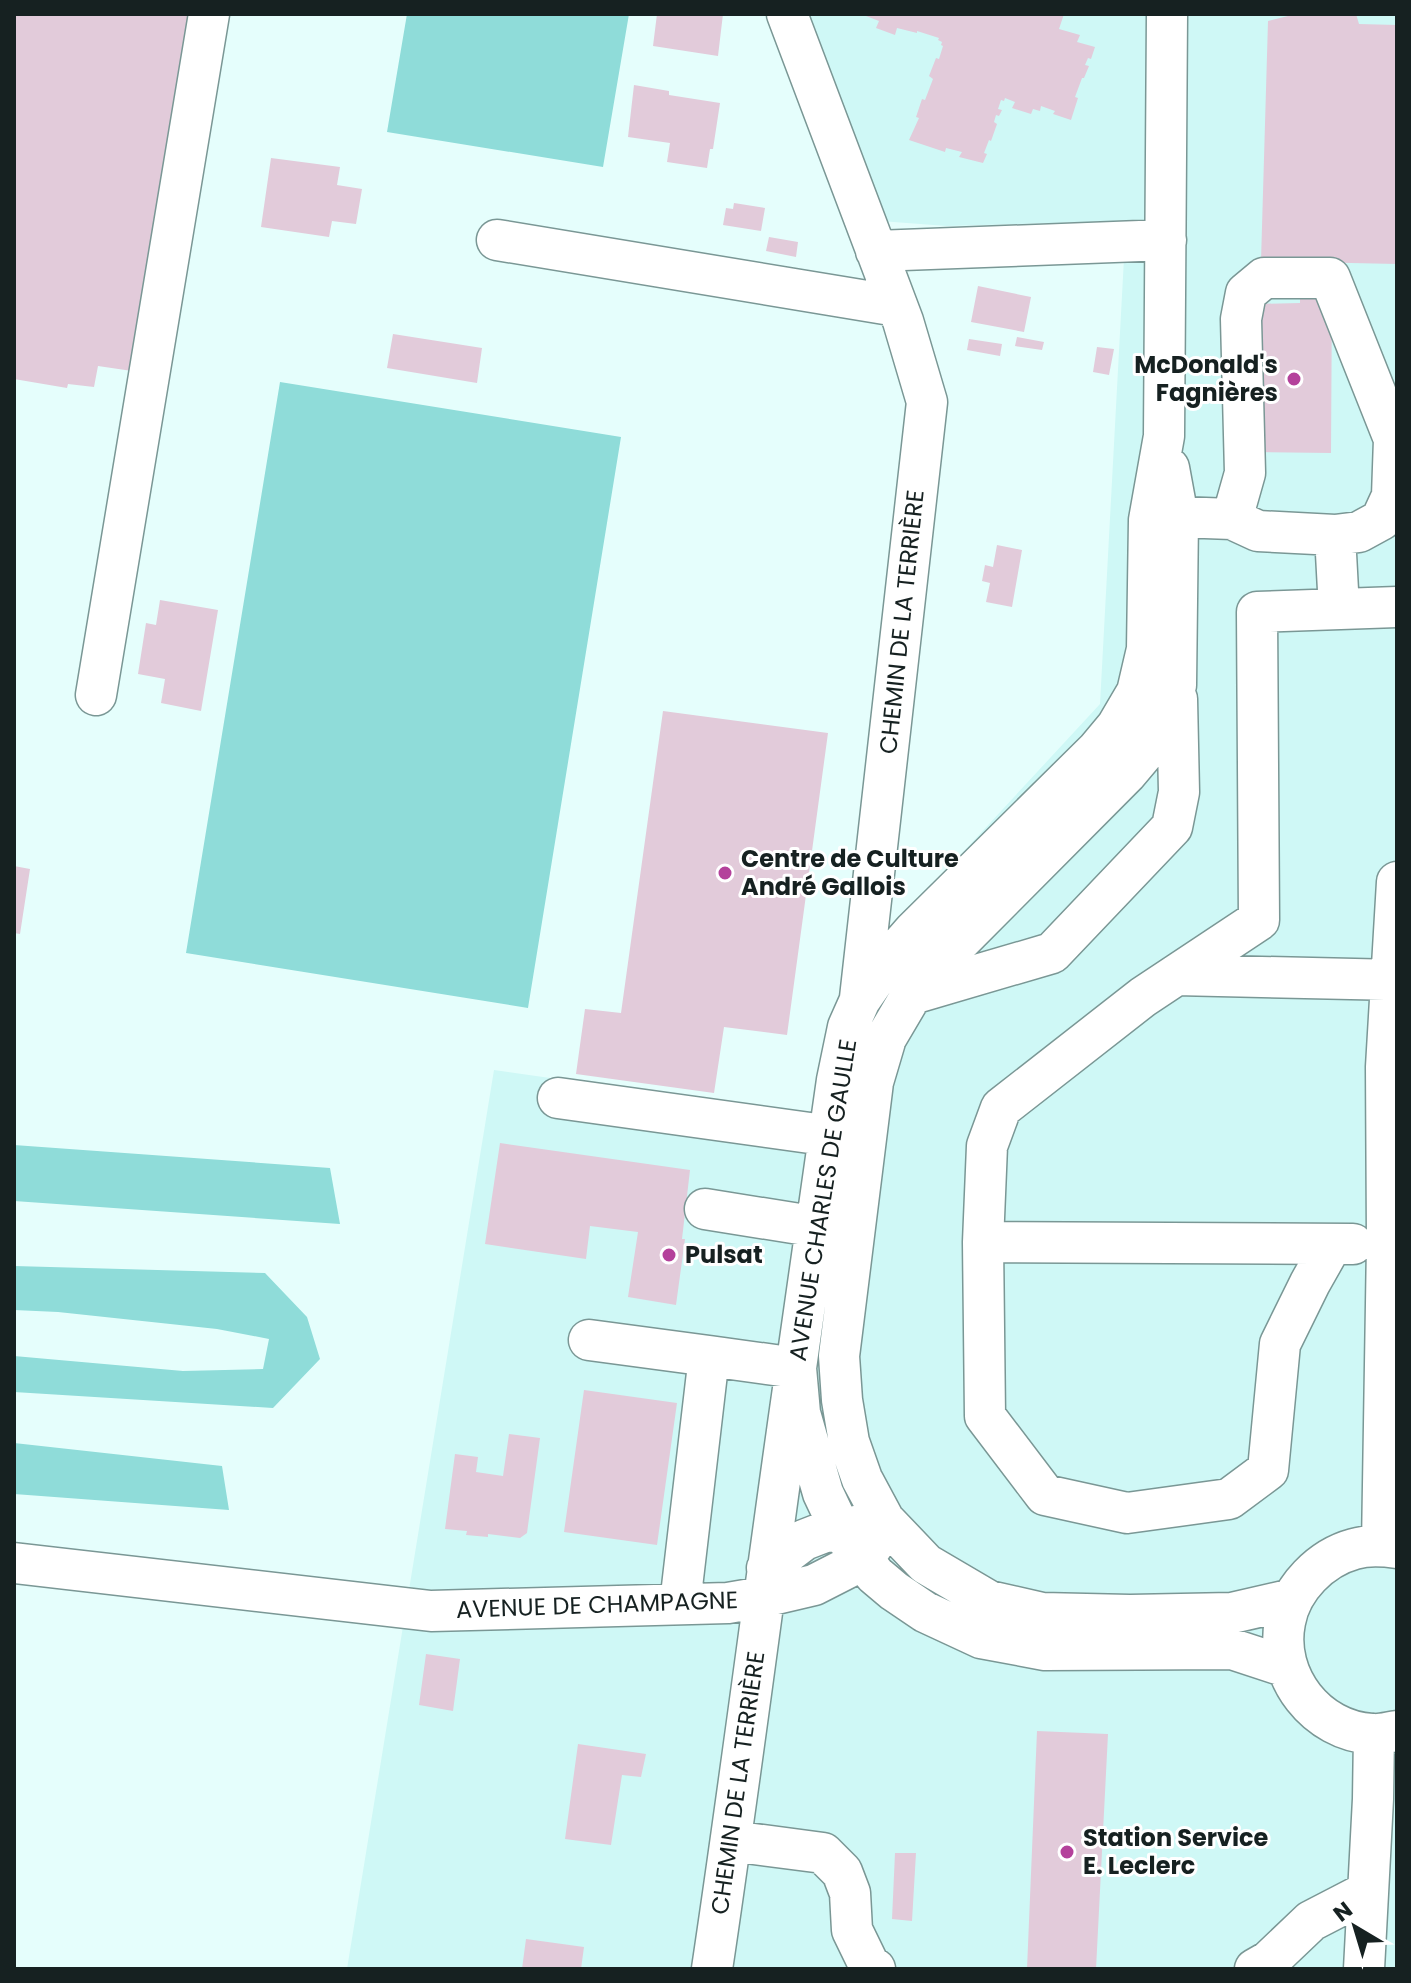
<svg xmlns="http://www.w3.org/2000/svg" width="1411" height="1983" font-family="Poppins,sans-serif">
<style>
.built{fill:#cff8f6}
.green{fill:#8fdcd9}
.building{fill:#e2cbda}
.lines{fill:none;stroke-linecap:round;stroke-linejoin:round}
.minor-casing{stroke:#7a9795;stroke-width:43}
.minor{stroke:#fff;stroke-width:40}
.poi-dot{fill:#b4419b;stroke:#fff;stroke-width:3}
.labels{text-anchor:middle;stroke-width:6;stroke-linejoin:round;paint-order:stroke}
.poi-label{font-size:24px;font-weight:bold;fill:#162121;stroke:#fff;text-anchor:start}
.street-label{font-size:24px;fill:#162121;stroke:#fff}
</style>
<rect width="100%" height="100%" fill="#e5fefc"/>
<path class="built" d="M 791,14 L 1397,14 L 1397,1969 L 347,1969 L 494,1070 L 810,1115 L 855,969 L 1100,704 L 1126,221 L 947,226 L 880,221 Z"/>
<path class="green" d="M 407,14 L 629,14 L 603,167 L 387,132 Z
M 280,382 L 621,437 L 528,1008 L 186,953 Z
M 14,1145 L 330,1168 L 340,1224 L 14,1201 Z
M 14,1266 L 265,1273 L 307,1317 L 320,1359 L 273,1408 L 14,1392 L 14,1356 L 183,1371 L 263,1369 L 269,1339 L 217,1329 L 58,1312 L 14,1310 Z
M 14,1443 L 222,1466 L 229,1510 L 14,1494 Z"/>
<path class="building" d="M 14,14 L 191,14 L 132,371 L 98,366 L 94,387 L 68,384 L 67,388 L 14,379 Z
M 657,14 L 723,14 L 718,56 L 653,46 Z
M 867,14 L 1064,14 L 1059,29 L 1080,35 L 1077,42 L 1095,47 L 1091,59 L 1088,58 L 1085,65 L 1089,66 L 1084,78 L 1082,78 L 1075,97 L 1078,98 L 1071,120 L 1053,114 L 1055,111 L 1041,106 L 1040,111 L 1033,109 L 1031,114 L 1012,108 L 1015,102 L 1005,98 L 1004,101 L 1001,100 L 998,109 L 1002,110 L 999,116 L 996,115 L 994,122 L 997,124 L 991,141 L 989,140 L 984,153 L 987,154 L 983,163 L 959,157 L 962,152 L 946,148 L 945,152 L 909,140 L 919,118 L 916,117 L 922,99 L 925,100 L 933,79 L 929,76 L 936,58 L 939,59 L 943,46 L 941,45 L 942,42 L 938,40 L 939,38 L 917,31 L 917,33 L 897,28 L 895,35 L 876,28 L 879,21 L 866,16 Z
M 1296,14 L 1356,14 L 1359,24 L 1397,25 L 1397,264 L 1261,261 L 1268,21 Z
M 634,85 L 669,91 L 669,95 L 720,103 L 713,149 L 710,149 L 707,168 L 667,162 L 670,143 L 628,137 Z
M 271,158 L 340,167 L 337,185 L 362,189 L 356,224 L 332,221 L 329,237 L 261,227 Z
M 734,203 L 765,208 L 761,231 L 723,225 L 726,208 L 733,209 Z
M 769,237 L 798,242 L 796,257 L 766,251 Z
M 978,286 L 1031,297 L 1024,332 L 971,322 Z
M 1332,287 L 1331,453 L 1252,452 L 1252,304 L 1300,303 L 1300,295 Z
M 393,334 L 482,348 L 477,383 L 387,368 Z
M 1017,337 L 1044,342 L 1042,350 L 1015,346 Z
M 969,339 L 1002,344 L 1000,356 L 967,350 Z
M 1097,347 L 1114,349 L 1109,375 L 1093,372 Z
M 997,545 L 1022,550 L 1012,607 L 986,602 L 990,583 L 982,581 L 985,565 L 993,567 Z
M 160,600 L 218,610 L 201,711 L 161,703 L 165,679 L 138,674 L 146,623 L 156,625 Z
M 663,711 L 828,733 L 787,1035 L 724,1027 L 714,1093 L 576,1074 L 585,1009 L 621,1013 Z
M 14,866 L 30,869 L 20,934 L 14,933 Z
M 500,1143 L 690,1170 L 682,1239 L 685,1239 L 676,1305 L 628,1297 L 638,1232 L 590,1226 L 586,1259 L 485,1244 Z
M 584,1390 L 677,1403 L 657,1545 L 564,1532 Z
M 509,1434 L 540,1438 L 527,1533 L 520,1538 L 488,1534 L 488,1537 L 466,1535 L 467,1531 L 445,1529 L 455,1454 L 478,1457 L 476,1472 L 503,1476 Z
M 426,1654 L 460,1659 L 453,1711 L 419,1705 Z
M 1037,1731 L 1108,1734 L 1096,1969 L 1027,1969 Z
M 578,1744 L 646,1754 L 641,1777 L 622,1775 L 611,1845 L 565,1839 Z
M 895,1853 L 916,1853 L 912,1921 L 892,1919 Z
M 526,1939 L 584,1947 L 581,1969 L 522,1969 Z"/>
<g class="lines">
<g class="minor-casing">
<path id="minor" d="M 787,14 L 903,321 L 927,402 L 860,998
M 1167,14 L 1164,436 L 1149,520 L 1147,649 L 1137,692 L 1117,726 L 1097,750 L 914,931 L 885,964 L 860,1000 L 848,1027 L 837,1080 L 796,1368 L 800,1413 L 823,1493 L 840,1529 L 863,1560 L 875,1575 L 894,1591 L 925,1612 L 981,1638 L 1045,1650 L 1232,1649 L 1287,1667
M 497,240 L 897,306
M 876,251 L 1166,240
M 1169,468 L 1178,517 L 1176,685 L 1168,716 L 1148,748 L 1126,774 L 938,963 L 912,994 L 886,1038 L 873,1082 L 839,1356 L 842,1400 L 849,1442 L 862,1479 L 884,1520 L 926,1564 L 989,1601 L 1042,1613 L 1130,1615 L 1232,1613 L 1293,1599
M 1178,517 L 1232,519 L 1258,531 L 1335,535 L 1359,532 L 1381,520 L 1392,496 L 1394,439 L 1330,278 L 1264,278 L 1246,293 L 1241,319 L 1245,473 L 1232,519
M 1335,535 L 1339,609
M 96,695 L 209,14
M 1176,975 L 1397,980
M 912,994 L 1052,953 L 1172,827 L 1179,792 L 1177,699
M 558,1098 L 853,1139
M 705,1209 L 843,1231
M 983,1242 L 1353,1244
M 1332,1244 L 1310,1283 L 1280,1344 L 1268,1470 L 1229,1499 L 1127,1513 L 1045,1495 L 985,1416 L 983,1242 L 987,1146 L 1001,1108 L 1143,997 L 1259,920 L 1257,612 L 1397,607
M 589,1340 L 709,1356 L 680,1604
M 709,1356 L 796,1368 C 767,1568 742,1769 712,1969
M 1382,1546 L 1387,1243 L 1386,1067 L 1397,882
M 1397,1548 C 1383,1546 1368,1545 1354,1549 C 1321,1558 1291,1588 1285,1622 C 1274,1677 1317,1731 1372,1734 C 1380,1735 1389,1732 1397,1731
M 14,1563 L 431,1611 L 728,1603 L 763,1597 L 814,1585 L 863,1560 L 877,1539
M 767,1568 L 804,1540 L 822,1533 L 865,1524
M 731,1841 L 823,1853 L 842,1872 L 850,1893 L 852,1930 L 869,1965 L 875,1969
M 1255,1969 L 1269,1961 L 1311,1921 L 1367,1892
M 1364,1969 L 1373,1799 L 1374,1734"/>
</g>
<use href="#minor" class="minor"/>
</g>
<g class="poi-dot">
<circle cx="1294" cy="379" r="8"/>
<circle cx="725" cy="873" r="8"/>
<circle cx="669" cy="1255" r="8"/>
<circle cx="1067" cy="1852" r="8"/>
</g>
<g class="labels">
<g class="poi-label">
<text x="1278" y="373" text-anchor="end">McDonald's<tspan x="1278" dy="28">Fagnières</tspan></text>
<text x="741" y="867">Centre de Culture<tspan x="741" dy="28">André Gallois</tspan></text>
<text x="685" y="1263">Pulsat</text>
<text x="1083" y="1846">Station Service<tspan x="1083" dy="28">E. Leclerc</tspan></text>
</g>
<g class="street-label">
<text transform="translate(902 622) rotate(-84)" y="8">CHEMIN DE LA TERRIÈRE</text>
<text transform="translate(823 1200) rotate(-81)" y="8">AVENUE CHARLES DE GAULLE</text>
<text transform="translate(597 1605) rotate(-2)" y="8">AVENUE DE CHAMPAGNE</text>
<text transform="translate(738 1783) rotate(-82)" y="8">CHEMIN DE LA TERRIÈRE</text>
</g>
</g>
<rect width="1411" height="1983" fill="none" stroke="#162121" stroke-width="32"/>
<g transform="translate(1355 1927) rotate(322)" stroke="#ffffff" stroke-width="6" paint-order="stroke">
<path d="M0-6L14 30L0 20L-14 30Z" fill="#162121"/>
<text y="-12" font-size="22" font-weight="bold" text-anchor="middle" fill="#162121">N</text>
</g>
</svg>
